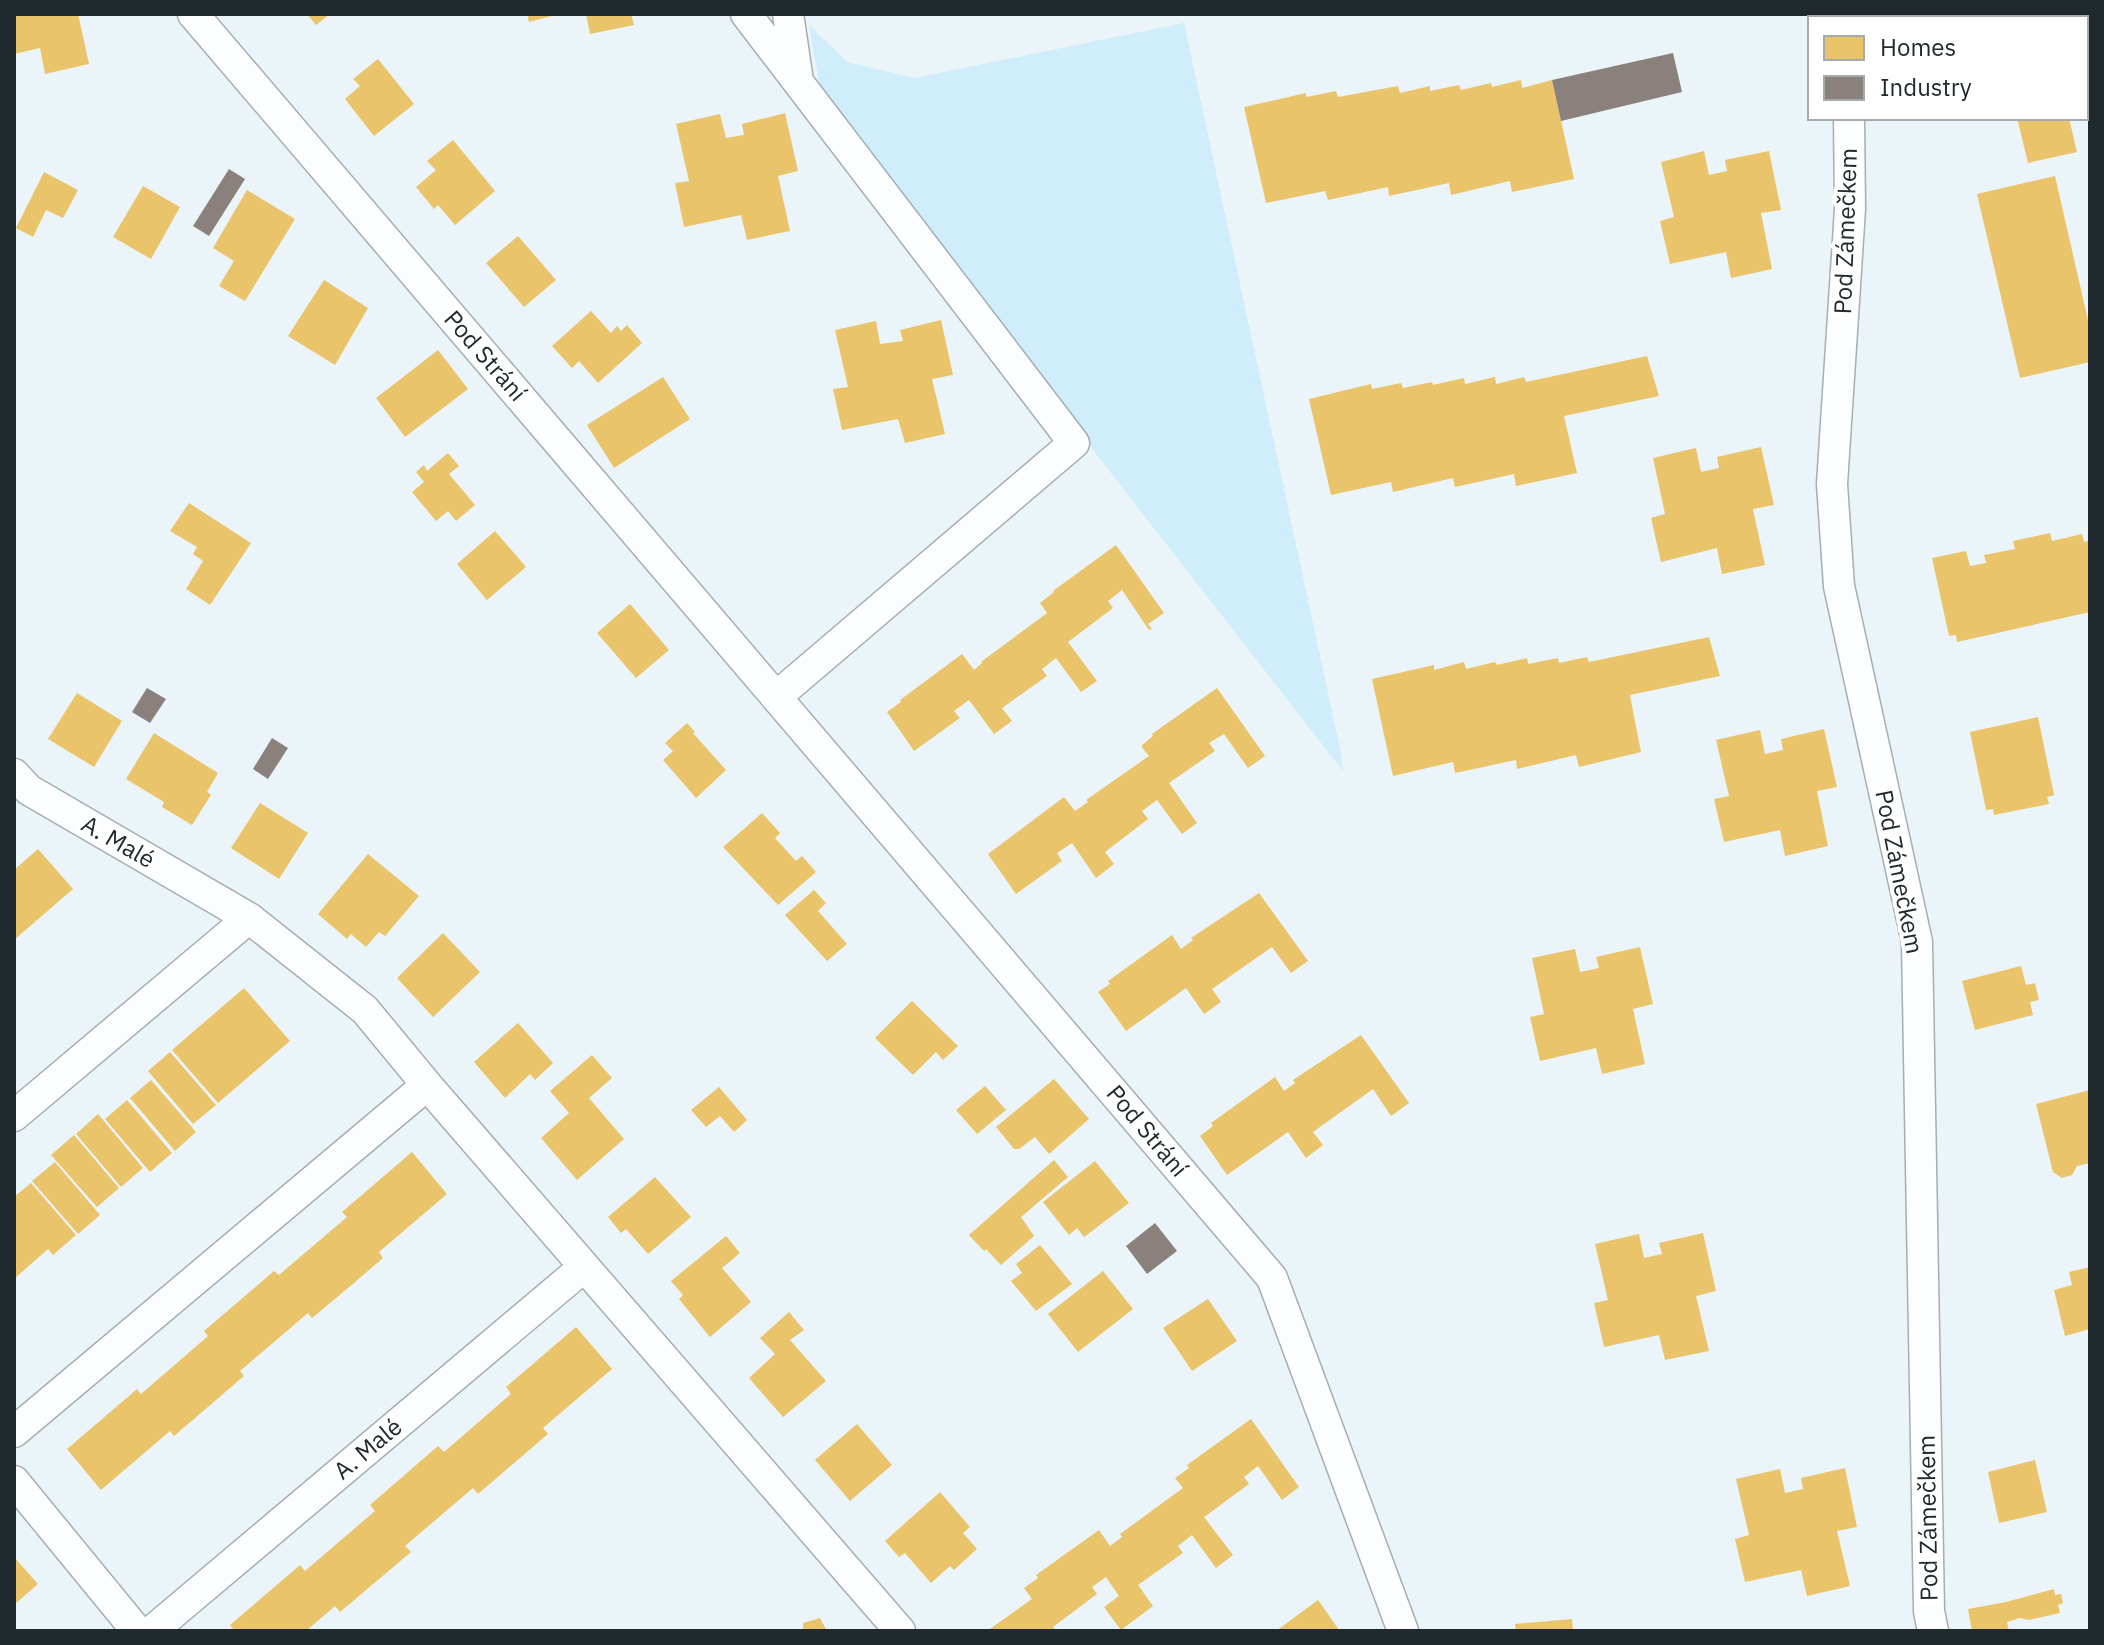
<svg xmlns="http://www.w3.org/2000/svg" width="2104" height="1645" font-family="'IBM Plex Sans',sans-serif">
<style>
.green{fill:#cfedfa}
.homes{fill:#e9c46a}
.industry{fill:#8a817c}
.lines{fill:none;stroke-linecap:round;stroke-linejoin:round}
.minor-casing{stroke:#a5aeb2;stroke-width:33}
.minor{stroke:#fcfdfe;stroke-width:30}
.labels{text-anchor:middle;stroke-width:8;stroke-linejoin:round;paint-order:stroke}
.street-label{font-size:24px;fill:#202a2e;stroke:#fff}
</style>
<rect width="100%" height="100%" fill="#ebf4f8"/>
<path class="green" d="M 1184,23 L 1340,749 L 1343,771 L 1097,455 L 821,93 L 809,25 L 847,62 L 914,78 Z"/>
<path class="homes" d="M 14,14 L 78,14 L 89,64 L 45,74 L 40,48 L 14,54 Z
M 307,14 L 330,14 L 316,25 Z
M 527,14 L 556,14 L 556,15 L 529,22 Z
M 586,14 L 631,14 L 634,25 L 590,34 Z
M 1935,14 L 2017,14 L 2018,18 L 1936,18 Z
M 378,59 L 414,104 L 374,136 L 345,99 L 360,86 L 353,79 Z
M 1521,80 L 1522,88 L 1552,80 L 1574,179 L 1512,192 L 1510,181 L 1451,195 L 1449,183 L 1389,196 L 1388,187 L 1328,200 L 1325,191 L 1266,203 L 1244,107 L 1306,93 L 1306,97 L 1336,91 L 1338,97 L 1398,86 L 1400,93 L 1430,86 L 1430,91 L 1459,85 L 1461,90 L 1491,83 L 1492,87 Z
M 785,113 L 798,171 L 778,176 L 790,231 L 747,240 L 741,215 L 684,227 L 675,183 L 689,181 L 676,124 L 720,114 L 726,138 L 744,135 L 742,124 Z
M 2017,118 L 2069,118 L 2077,152 L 2028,163 Z
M 453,140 L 495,191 L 455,225 L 438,205 L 434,209 L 416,187 L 436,170 L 427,161 Z
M 1704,151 L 1709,175 L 1727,171 L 1725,160 L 1769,151 L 1781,210 L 1761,213 L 1772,269 L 1731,278 L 1726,252 L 1670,264 L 1660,221 L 1674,217 L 1661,162 Z
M 44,172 L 78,190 L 63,218 L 46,210 L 33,237 L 16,228 Z
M 2055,176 L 2090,329 L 2090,362 L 2020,378 L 1977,194 Z
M 143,186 L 180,207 L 151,259 L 113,237 Z
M 247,190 L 295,219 L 245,301 L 219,286 L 234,261 L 213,248 Z
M 518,236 L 556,280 L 524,307 L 486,263 Z
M 324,280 L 368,308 L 335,365 L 288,336 Z
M 591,311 L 611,333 L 617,326 L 621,331 L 627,325 L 642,343 L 598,383 L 579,361 L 572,368 L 552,346 Z
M 941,320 L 953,375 L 932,379 L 945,434 L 905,443 L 898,419 L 842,430 L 833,389 L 848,387 L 835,330 L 876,321 L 880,344 L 903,341 L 900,330 Z
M 438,350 L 468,389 L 405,437 L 376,398 Z
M 1647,356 L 1659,396 L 1564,416 L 1577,473 L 1516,486 L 1514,474 L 1455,487 L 1453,478 L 1393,492 L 1391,482 L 1331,495 L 1309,399 L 1371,384 L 1372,389 L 1401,383 L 1403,388 L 1432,382 L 1433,385 L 1464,378 L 1465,384 L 1495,377 L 1496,384 L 1524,377 L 1526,382 Z
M 663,377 L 690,419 L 614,468 L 587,425 Z
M 1761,447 L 1774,505 L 1753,509 L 1765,565 L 1722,574 L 1717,548 L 1661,562 L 1651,518 L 1665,514 L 1653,458 L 1696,448 L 1701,472 L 1719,468 L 1717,457 Z
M 448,453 L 459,466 L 449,474 L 475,505 L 456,521 L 448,511 L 436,521 L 412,492 L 424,482 L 416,472 L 424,465 L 427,471 Z
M 189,503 L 251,543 L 210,605 L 186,589 L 203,561 L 193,554 L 197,547 L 170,531 Z
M 495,531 L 526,567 L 487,600 L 457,564 Z
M 2050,533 L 2052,541 L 2082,534 L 2084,542 L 2090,540 L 2090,612 L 1957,642 L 1956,635 L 1949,636 L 1932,558 L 1966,551 L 1970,566 L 1986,563 L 1984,555 L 2015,549 L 2013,541 Z
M 1116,545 L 1164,613 L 1148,624 L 1152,629 L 1149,630 L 1122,590 L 1108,601 L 1113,608 L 1068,642 L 1097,681 L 1081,692 L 1056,658 L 1042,669 L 1047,676 L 1002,708 L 1012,721 L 994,734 L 969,700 L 954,711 L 960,718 L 914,751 L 887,712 L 901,702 L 900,700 L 962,654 L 974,670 L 982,663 L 981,662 L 1047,613 L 1040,603 L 1054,592 L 1053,591 Z
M 630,604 L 669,650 L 636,678 L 597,633 Z
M 1709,637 L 1720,676 L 1630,695 L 1641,752 L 1579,767 L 1576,755 L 1517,769 L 1516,760 L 1455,773 L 1453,762 L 1393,776 L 1372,679 L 1434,665 L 1434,670 L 1464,662 L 1466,669 L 1495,662 L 1497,665 L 1527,658 L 1528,664 L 1558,658 L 1559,663 L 1587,657 L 1589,662 Z
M 1217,688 L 1265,756 L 1248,768 L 1224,734 L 1209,743 L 1215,751 L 1169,783 L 1197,823 L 1182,834 L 1157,800 L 1142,811 L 1148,819 L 1105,852 L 1114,864 L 1096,878 L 1072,843 L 1057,853 L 1062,861 L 1016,894 L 988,854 L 1064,797 L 1075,811 L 1088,802 L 1086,800 L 1149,756 L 1141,746 L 1153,736 L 1152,734 Z
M 77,693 L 122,721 L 94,767 L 48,739 Z
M 2038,717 L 2054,795 L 2047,797 L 2049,804 L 1994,815 L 1993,809 L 1986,810 L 1970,732 Z
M 687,723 L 695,732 L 693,733 L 726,770 L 696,798 L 663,760 L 673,751 L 665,743 Z
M 1824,729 L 1837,787 L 1817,791 L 1828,846 L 1785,856 L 1780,830 L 1724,842 L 1714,799 L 1729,796 L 1716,740 L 1760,730 L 1765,754 L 1783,750 L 1781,739 Z
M 154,733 L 218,773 L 207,792 L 211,795 L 192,825 L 162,807 L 164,802 L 126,779 Z
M 260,803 L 308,833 L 279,879 L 231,848 Z
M 762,813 L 780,833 L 775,838 L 796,861 L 802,856 L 816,872 L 778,905 L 723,847 Z
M 38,849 L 73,889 L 14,940 L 14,870 Z
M 368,854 L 419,896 L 385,936 L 379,932 L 366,947 L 351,934 L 347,939 L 318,914 Z
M 814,890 L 826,903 L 818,911 L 847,944 L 827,961 L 785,915 Z
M 1259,893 L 1308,961 L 1291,973 L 1272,947 L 1212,989 L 1221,1002 L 1204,1014 L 1186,988 L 1126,1031 L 1098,992 L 1110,984 L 1108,981 L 1172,935 L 1181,949 L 1193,940 L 1191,938 Z
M 443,933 L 480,972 L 433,1017 L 397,978 Z
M 1640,947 L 1653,1004 L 1633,1009 L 1645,1064 L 1602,1074 L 1596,1048 L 1540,1061 L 1530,1017 L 1544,1014 L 1532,958 L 1575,949 L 1580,972 L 1599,968 L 1596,957 Z
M 2021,966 L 2026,985 L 2035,983 L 2039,1000 L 2030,1002 L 2033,1015 L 1975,1030 L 1962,981 Z
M 244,988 L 290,1041 L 218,1103 L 172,1050 Z
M 912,1001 L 958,1046 L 943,1060 L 936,1052 L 913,1075 L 875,1038 Z
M 518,1023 L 553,1063 L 535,1080 L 530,1074 L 505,1098 L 474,1062 Z
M 1361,1035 L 1409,1103 L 1391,1116 L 1373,1089 L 1313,1132 L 1323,1145 L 1306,1158 L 1288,1132 L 1227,1175 L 1200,1136 L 1213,1126 L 1211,1123 L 1275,1077 L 1284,1091 L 1295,1083 L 1293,1080 Z
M 170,1052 L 216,1105 L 193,1124 L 148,1071 Z
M 592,1055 L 612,1078 L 589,1098 L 624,1139 L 577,1180 L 541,1138 L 569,1113 L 550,1091 Z
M 1054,1079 L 1089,1119 L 1049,1154 L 1035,1137 L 1019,1149 L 1014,1149 L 996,1127 Z
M 151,1080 L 196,1132 L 175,1151 L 130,1098 Z
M 985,1086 L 1006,1110 L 977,1134 L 956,1110 Z
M 719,1087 L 747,1120 L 734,1132 L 720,1116 L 706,1127 L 691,1110 Z
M 2090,1090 L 2090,1163 L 2077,1166 L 2072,1175 L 2062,1178 L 2053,1172 L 2036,1104 Z
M 127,1100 L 172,1153 L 150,1172 L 105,1119 Z
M 98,1114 L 143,1168 L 121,1187 L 76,1134 Z
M 74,1135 L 119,1188 L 97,1207 L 51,1155 Z
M 412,1152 L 447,1194 L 379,1252 L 383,1258 L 348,1288 L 312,1318 L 308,1313 L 240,1371 L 244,1376 L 174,1436 L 170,1431 L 101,1490 L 67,1449 L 137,1389 L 141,1394 L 208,1336 L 204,1331 L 274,1271 L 279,1275 L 347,1217 L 342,1212 Z
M 1054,1160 L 1068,1177 L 1021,1217 L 1034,1236 L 1001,1265 L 986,1249 L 984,1251 L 969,1235 Z
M 1095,1161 L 1129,1203 L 1084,1237 L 1077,1228 L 1069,1235 L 1043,1202 Z
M 55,1162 L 100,1215 L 78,1234 L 32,1181 Z
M 655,1177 L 691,1217 L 648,1254 L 626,1229 L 621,1233 L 608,1217 Z
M 31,1183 L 76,1235 L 53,1255 L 48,1249 L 14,1279 L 14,1197 Z
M 1703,1233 L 1716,1291 L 1696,1296 L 1709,1351 L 1665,1360 L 1659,1335 L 1604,1347 L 1594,1303 L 1608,1300 L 1595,1244 L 1639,1234 L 1644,1258 L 1662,1254 L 1659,1243 Z
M 726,1236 L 740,1253 L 722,1268 L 751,1302 L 710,1337 L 679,1299 L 683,1295 L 671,1281 Z
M 1040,1245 L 1072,1284 L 1036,1311 L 1011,1281 L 1022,1273 L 1016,1264 Z
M 2090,1267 L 2090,1329 L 2065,1336 L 2054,1290 L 2072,1285 L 2069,1272 Z
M 1103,1271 L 1133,1309 L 1078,1352 L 1048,1314 Z
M 1208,1299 L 1237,1341 L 1192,1371 L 1163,1328 Z
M 789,1312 L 804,1330 L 790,1340 L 826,1381 L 783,1417 L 749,1378 L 775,1354 L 760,1338 Z
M 576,1327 L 612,1369 L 543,1428 L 548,1434 L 478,1494 L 473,1488 L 405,1546 L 411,1552 L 340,1612 L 335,1606 L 306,1631 L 235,1631 L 230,1625 L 300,1565 L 305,1571 L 375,1511 L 370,1505 L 438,1446 L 444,1452 L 511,1394 L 506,1387 Z
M 1251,1419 L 1299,1487 L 1282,1500 L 1258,1466 L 1244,1477 L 1249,1484 L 1204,1517 L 1233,1555 L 1216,1568 L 1192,1535 L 1178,1546 L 1183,1553 L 1138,1585 L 1153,1606 L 1121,1630 L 1104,1607 L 1119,1596 L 1106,1577 L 1092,1587 L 1097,1594 L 1053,1627 L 1056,1631 L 987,1631 L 1032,1599 L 1024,1588 L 1038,1578 L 1036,1575 L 1099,1530 L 1110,1546 L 1122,1537 L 1120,1534 L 1183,1488 L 1175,1478 L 1189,1468 L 1187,1465 Z
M 857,1424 L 892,1465 L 850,1501 L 815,1460 Z
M 2035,1460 L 2047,1512 L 1999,1523 L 1988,1472 Z
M 1845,1468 L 1857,1527 L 1837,1531 L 1850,1586 L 1807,1596 L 1801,1570 L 1745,1582 L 1735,1539 L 1749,1535 L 1736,1479 L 1780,1469 L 1785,1493 L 1803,1489 L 1801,1478 Z
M 940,1492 L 970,1527 L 963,1533 L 977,1549 L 954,1570 L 950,1566 L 931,1583 L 905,1553 L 899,1557 L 885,1541 Z
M 14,1557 L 38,1584 L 14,1605 Z
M 2054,1589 L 2055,1595 L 2061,1594 L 2063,1603 L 2058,1605 L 2060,1613 L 2029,1620 L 2020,1618 L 2007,1622 L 2009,1631 L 1972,1631 L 1968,1609 L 2006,1602 Z
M 1318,1600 L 1340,1631 L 1276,1631 Z
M 820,1618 L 827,1631 L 803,1631 L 803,1623 Z
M 1572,1619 L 1573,1631 L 1516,1631 L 1515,1624 Z"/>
<path class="industry" d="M 1673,53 L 1682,92 L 1561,121 L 1552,80 Z
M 229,169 L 245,179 L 209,236 L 193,226 Z
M 147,688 L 166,699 L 150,723 L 132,712 Z
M 272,738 L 288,748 L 268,779 L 253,769 Z
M 1155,1223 L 1177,1251 L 1147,1274 L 1126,1246 Z"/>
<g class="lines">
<g class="minor-casing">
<path id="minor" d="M 193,14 L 1272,1278 L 1403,1631
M 746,14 L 1074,443 L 776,697
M 788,14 L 798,81
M 1839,14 L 1840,18
M 1849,118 L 1850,209 L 1832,484 L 1839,586 L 1917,942 L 1929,1611 L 1933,1631
M 14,774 L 29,790 L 249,918 L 365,1010 L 427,1085 L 900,1631
M 14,1116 L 249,918
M 14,1432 L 427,1085
M 14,1481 L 137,1631
M 152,1631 L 584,1267"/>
</g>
<use href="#minor" class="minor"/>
</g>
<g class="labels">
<g class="street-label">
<text transform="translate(1846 231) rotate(-88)" y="8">Pod Zámečkem</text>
<text transform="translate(485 356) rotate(49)" y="8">Pod Strání</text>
<text transform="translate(118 842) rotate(30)" y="8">A. Malé</text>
<text transform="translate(1899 872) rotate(79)" y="8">Pod Zámečkem</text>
<text transform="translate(1147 1131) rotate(50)" y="8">Pod Strání</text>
<text transform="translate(368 1449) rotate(-40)" y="8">A. Malé</text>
<text transform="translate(1928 1518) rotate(-91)" y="8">Pod Zámečkem</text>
</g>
</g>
<rect width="2104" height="1645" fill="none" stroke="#202a2e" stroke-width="32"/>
<rect x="1808" y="16" width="280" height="104" fill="#ffffff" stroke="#a6aaab" stroke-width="2"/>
<rect x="1824" y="36" width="40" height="24" fill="#e9c46a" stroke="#a6aaab" stroke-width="2"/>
<text x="1880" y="56" font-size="24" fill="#202a2e">Homes</text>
<rect x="1824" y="76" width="40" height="24" fill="#8a817c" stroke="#a6aaab" stroke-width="2"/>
<text x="1880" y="96" font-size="24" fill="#202a2e">Industry</text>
</svg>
